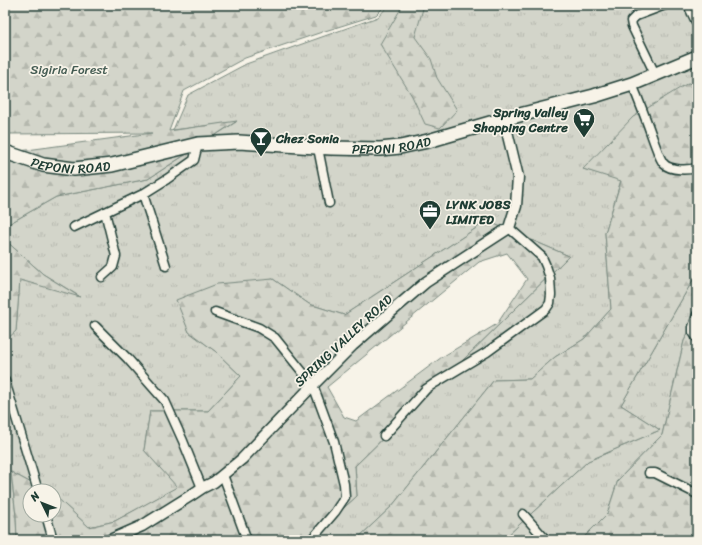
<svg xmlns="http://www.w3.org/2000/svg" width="702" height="545" font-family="Sriracha,sans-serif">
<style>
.grass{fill:url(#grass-tufts);stroke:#79897f}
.forest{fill:url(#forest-firs);stroke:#79897f;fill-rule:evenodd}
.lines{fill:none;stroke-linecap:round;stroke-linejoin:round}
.minor-casing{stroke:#1f3d34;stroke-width:11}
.tertiary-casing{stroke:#1f3d34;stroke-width:13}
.primary-casing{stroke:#1f3d34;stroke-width:16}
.minor{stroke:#f7f3e8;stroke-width:8}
.tertiary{stroke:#f7f3e8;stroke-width:10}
.primary{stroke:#f7f3e8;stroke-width:13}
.labels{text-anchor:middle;stroke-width:3.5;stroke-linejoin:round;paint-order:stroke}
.park-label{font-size:13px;fill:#435b52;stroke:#f7f3e8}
.poi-label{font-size:13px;font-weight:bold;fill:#1f3d34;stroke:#f7f3e8;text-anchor:start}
.street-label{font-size:13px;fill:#1f3d34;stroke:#f7f3e8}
</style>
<defs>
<pattern id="grass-tufts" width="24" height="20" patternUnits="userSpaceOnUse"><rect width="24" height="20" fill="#d3d5ca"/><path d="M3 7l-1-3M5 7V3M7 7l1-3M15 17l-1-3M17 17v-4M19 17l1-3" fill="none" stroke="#b5b8ae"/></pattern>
<pattern id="forest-firs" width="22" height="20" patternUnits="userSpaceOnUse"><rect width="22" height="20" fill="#d3d5ca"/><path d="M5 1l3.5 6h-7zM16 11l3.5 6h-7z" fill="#b5b8ae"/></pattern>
</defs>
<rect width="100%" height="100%" fill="#f7f3e8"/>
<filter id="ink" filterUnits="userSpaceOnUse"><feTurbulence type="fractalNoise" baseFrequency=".025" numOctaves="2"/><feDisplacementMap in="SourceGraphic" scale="8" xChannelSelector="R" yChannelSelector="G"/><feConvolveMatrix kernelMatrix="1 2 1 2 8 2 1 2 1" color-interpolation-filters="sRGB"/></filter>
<g filter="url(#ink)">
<path class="grass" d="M 389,5 L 697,5 L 697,86 L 688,83 L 583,169 L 621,180 L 605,233 L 611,309 L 584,339 L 555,357 L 530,379 L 494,380 L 392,506 L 356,540 L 308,540 L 357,496 L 355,466 L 569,256 L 487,221 L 344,315 L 309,304 L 273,279 L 177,300 L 189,332 L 215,351 L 241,376 L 208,411 L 150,411 L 144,450 L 178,487 L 115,521 L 89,527 L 54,495 L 54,491 L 46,491 L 11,472 L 16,516 L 17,540 L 5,540 L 5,341 L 16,330 L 20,279 L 79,296 L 43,274 L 5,240 L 5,226 L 56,197 L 148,179 L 236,122 L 173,130 L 188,95 L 246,64 L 378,17 Z
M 697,273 L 697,316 L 684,341 L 662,435 L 618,480 L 607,514 L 581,540 L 502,540 L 506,537 L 588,461 L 660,430 L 621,405 Z"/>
<path class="forest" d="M 5,5 L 386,5 L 376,15 L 325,31 L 245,58 L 184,91 L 169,131 L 237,121 L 148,179 L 56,197 L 5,226 L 5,153 L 152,133 L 5,134 Z
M 403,5 L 424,5 L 415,37 L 431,59 L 437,78 L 457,110 L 440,128 L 425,124 L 412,96 L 380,44 Z
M 688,83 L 697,86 L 697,273 L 621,405 L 660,430 L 588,461 L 506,537 L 502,540 L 356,540 L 392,506 L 494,380 L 530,379 L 555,357 L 584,339 L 611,309 L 605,233 L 621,181 L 583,169 L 633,117 Z
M 487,221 L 569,256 L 355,466 L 357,496 L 308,540 L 17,540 L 16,516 L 11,472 L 46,491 L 30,491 L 30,515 L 54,515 L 54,495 L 89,527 L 115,521 L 177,487 L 144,450 L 150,411 L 208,411 L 241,376 L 215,351 L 189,332 L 176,300 L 217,284 L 273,279 L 309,304 L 344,315 ZM 507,253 L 527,279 L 497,324 L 442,357 L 356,421 L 344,417 L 327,387 L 479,262 Z
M 5,240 L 43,274 L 80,297 L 20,280 L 16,331 L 5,341 Z
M 697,316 L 697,540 L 581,540 L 607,514 L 618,480 L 662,435 L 684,341 Z"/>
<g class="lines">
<g class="minor-casing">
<path id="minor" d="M 688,5 L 697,24
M 655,74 L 632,26 L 631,21 L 636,16 L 665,5
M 632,84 C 640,103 647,122 654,142 C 656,147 660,160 664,164 C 671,171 688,170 697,168
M 318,148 L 329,203
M 143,194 L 166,266
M 74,227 L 143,194 L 167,179 L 194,160 L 198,144
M 102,277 L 113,267 L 116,256 L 105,212
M 215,312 L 259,328 L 275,338 L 313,385 L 334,442 L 344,484 L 345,497 L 335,512 L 311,540
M 697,315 L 693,327 L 693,332 L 697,338
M 95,326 L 128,359 L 165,401 L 183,441 L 202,488
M 5,381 L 38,491
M 384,436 L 426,389 L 435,383 L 487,352 L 546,309 L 550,303 L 551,295 L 550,278 L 546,266 L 542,257 L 509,228
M 649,473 L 655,473 L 697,494
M 223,475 L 247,540
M 523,514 L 546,540
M 46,515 L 53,540"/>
</g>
<g class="tertiary-casing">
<path id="tertiary" d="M 110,540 L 142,526 L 190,496 L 202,488 L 214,482 L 242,459 L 313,385 L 353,345 L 391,312 L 426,282 L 509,228 L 516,206 L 518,177 L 504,119"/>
</g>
<g class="primary-casing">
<g id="primary">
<path id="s1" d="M 5,152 L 43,165 L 74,169 L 112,165 L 198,144 L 239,142 L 331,148 L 380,149 L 400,147 L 428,141 L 504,119 L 594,96 L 632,84 L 697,57"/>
</g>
</g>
<use href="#minor" class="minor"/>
<use href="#tertiary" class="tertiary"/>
<use href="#primary" class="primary"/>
</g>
</g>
<defs>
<g id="supermarket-pin" transform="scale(1.15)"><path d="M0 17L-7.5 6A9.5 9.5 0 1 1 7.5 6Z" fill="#1f3d34" stroke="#f7f3e8"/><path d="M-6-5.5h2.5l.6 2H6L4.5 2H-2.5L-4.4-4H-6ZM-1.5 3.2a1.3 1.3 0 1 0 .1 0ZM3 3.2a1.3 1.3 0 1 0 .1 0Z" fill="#fff"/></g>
<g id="bar-pin" transform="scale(1.15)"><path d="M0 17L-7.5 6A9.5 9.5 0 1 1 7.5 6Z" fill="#1f3d34" stroke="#f7f3e8"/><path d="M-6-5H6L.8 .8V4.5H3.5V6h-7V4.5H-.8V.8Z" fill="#fff"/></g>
<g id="office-pin" transform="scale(1.15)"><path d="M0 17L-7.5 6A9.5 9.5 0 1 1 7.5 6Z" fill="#1f3d34" stroke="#f7f3e8"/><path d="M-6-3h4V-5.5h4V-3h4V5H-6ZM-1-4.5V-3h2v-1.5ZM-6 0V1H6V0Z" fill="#fff"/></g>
</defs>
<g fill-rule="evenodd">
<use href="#supermarket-pin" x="584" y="119"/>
<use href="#bar-pin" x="261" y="138"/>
<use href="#office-pin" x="430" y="211"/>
</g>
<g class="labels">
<g class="park-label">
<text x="69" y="74">Sigiria Forest</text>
</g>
<g class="poi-label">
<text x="568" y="117" text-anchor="end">Spring Valley<tspan x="568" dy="15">Shopping Centre</tspan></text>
<text x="276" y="143">Chez Sonia</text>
<text x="446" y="209">LYNK JOBS<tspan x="446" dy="15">LIMITED</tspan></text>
</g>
<g class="street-label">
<text dy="5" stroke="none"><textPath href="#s1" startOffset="392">PEPONI ROAD</textPath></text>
<text dy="5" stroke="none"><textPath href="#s1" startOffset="68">PEPONI ROAD</textPath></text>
<text transform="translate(343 340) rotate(-43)" y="5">SPRING VALLEY ROAD</text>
</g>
</g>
<rect width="702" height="545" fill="none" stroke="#f7f3e8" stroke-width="20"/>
<rect x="10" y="10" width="682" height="525" fill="none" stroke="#1f3d34" stroke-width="1.5" filter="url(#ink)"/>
<g transform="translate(42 503) rotate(313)"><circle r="19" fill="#f7f3e8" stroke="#a1aaa0"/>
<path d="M0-3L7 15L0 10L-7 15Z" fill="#1f3d34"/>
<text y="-6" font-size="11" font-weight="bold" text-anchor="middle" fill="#1f3d34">N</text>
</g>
</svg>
